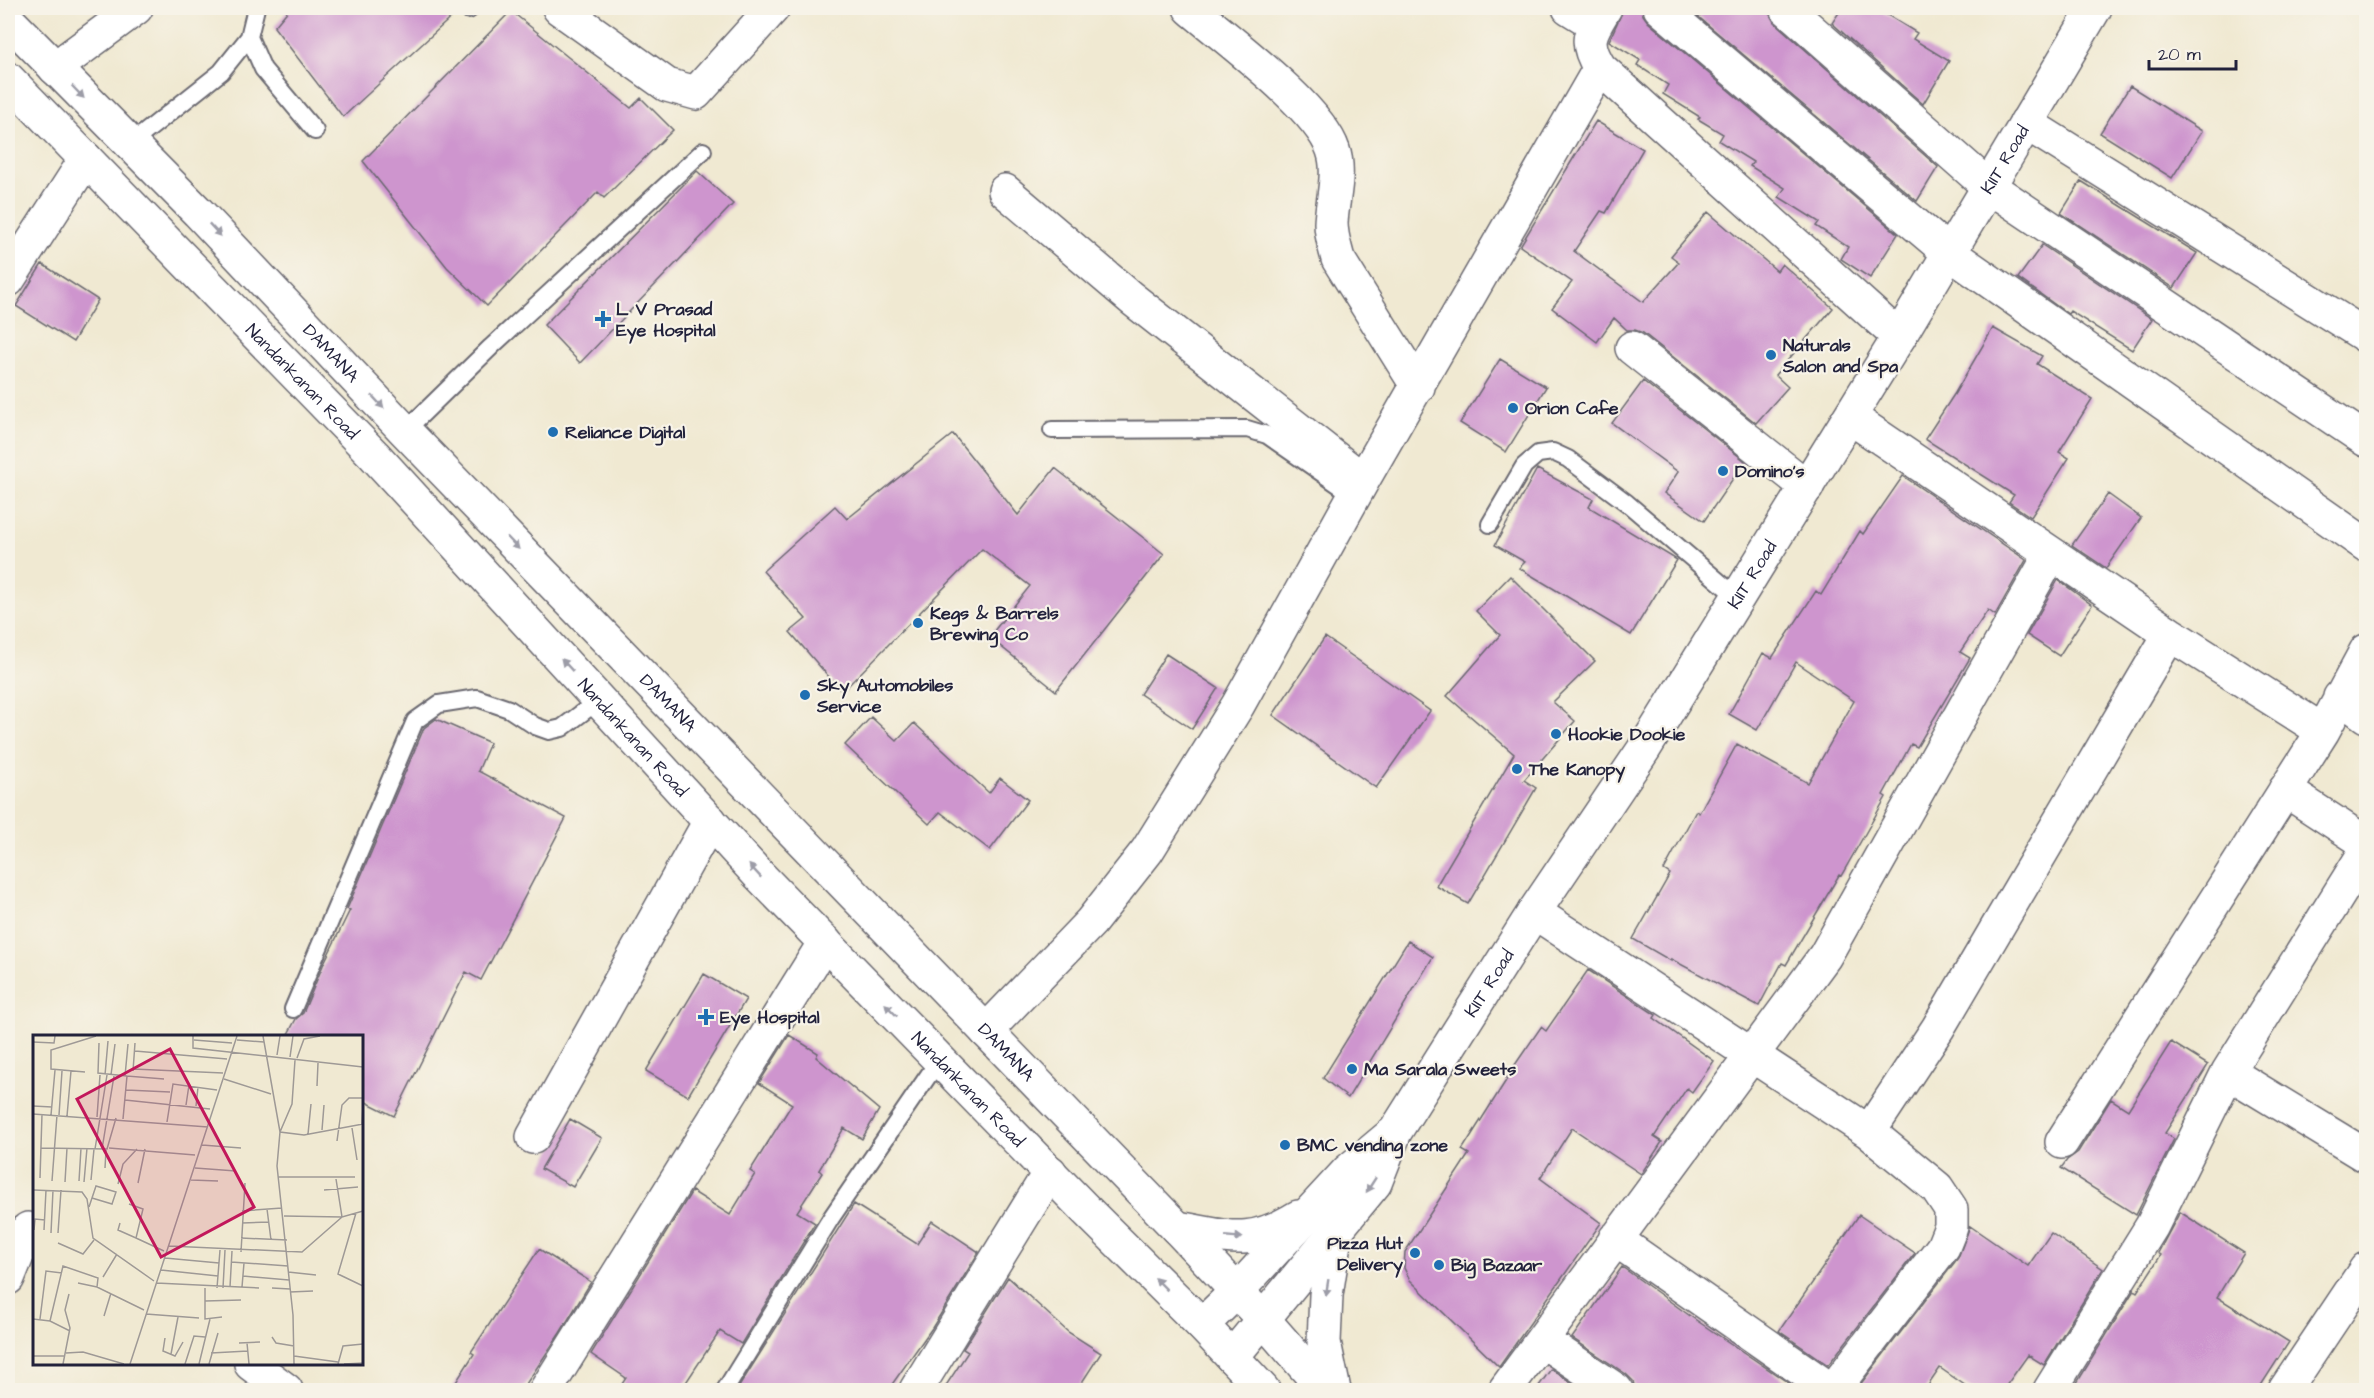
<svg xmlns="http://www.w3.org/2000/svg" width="2374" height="1398" font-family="'Architects Daughter',sans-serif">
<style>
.building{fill:#ce95ce}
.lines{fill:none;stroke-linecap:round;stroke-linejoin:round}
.service-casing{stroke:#6a6870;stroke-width:20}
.minor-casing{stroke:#6a6870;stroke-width:36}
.secondary-casing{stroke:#6a6870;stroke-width:36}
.primary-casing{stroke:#6a6870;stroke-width:36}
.service{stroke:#fff;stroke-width:16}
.minor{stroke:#fff;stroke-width:33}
.secondary{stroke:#fff;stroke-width:33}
.primary{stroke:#fff;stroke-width:33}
.oneway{fill:#9c9ca7}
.poi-dot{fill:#1f6fb2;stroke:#f7f3e8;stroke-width:2}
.labels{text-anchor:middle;stroke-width:4.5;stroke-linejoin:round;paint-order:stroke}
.street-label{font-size:18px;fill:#22223b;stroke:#f7f3e8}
.poi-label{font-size:18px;font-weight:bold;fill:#22223b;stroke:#f7f3e8;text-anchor:start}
.inset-road{fill:none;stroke:#9e9996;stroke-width:1.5}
.view{fill:#c2185b;fill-opacity:0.15;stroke:#c2185b;stroke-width:3}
.inset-edge{fill:none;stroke:#22223b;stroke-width:3}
</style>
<rect width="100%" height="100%" fill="#f7f3e8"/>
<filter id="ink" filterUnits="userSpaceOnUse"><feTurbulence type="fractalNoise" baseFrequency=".0167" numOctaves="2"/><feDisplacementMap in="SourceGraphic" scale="12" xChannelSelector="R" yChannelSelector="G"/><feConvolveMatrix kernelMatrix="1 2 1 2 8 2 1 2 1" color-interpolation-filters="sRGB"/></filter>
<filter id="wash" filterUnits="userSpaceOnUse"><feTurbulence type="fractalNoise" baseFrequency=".008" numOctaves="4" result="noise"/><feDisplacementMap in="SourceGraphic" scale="24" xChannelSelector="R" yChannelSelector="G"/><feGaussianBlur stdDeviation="1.35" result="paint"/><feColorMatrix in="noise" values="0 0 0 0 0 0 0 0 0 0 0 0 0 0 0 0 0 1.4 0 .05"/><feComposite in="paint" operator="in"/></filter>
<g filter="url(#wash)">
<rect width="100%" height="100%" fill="#f0e9d2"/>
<g id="blocks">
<path class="building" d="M 290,8 L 457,8 L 457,12 L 343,117 L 274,27 Z
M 1624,8 L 1642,8 L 1643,15 L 1648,22 L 1898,234 L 1870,278 L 1841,259 L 1848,247 L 1816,226 L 1819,222 L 1779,197 L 1785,188 L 1750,166 L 1753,162 L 1719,141 L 1723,134 L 1698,119 L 1700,117 L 1663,94 L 1668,85 L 1637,65 L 1640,60 L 1609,41 Z
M 1688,8 L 1764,8 L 1768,10 L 1774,22 L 1938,167 L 1917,201 Z
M 1842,8 L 1876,8 L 1917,33 L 1913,39 L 1949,61 L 1923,104 L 1832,23 Z
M 511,11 L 631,108 L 641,98 L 673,130 L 604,198 L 598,192 L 487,306 L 447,267 L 363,161 Z
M 2130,86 L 2202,131 L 2172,178 L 2100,133 Z
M 1596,121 L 1643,149 L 1606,213 L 1601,211 L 1574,251 L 1643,302 L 1679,262 L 1671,256 L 1708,212 L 1777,271 L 1782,264 L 1833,308 L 1775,375 L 1788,387 L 1756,423 L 1643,333 L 1635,330 L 1627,330 L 1614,318 L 1597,342 L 1552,308 L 1572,282 L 1520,246 Z
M 697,171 L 733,204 L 580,363 L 544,325 Z
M 2081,181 L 2197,253 L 2174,288 L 2061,213 Z
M 2042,245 L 2152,319 L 2132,350 L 2070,311 L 2068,314 L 2018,278 Z
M 42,264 L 98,300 L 73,342 L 16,306 Z
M 1993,328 L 2042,356 L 2037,364 L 2092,399 L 2059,452 L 2069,458 L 2031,517 L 2009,502 L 2014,495 L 1925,439 L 1955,393 Z
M 1500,359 L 1546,387 L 1506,452 L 1460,423 Z
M 1643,381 L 1745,461 L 1704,521 L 1664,493 L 1678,472 L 1612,423 Z
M 953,434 L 1018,515 L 1055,468 L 1164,554 L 1056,691 L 989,637 L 1030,586 L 982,549 L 842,692 L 790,632 L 806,619 L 763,571 L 835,506 L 847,519 Z
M 1537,469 L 1593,499 L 1589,507 L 1677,560 L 1631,635 L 1519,568 L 1525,562 L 1495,545 Z
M 1903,476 L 2026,560 L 1995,615 L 1988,610 L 1960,652 L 1970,658 L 1917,747 L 1911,744 L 1883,795 L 1886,797 L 1841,876 L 1839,875 L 1786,965 L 1782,963 L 1759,1006 L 1671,959 L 1671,961 L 1633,939 L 1670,874 L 1664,870 L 1696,811 L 1699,813 L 1737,744 L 1808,783 L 1854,701 L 1796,662 L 1757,730 L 1729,714 L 1763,653 L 1772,658 L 1816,591 L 1821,595 L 1860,531 L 1863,534 Z
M 2108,494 L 2141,518 L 2106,568 L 2072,545 Z
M 1510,576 L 1595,661 L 1553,702 L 1575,721 L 1524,780 L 1536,788 L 1468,904 L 1436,886 L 1514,754 L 1447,696 L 1500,635 L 1476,611 Z
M 2058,580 L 2092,605 L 2059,656 L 2027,635 Z
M 1325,637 L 1430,711 L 1376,788 L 1273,715 Z
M 1166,654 L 1218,688 L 1192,729 L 1140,694 Z
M 871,717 L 897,741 L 914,723 L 989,793 L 1000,778 L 1028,800 L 990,850 L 940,812 L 929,824 L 845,745 Z
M 436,719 L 490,743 L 478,771 L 566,818 L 481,980 L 466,972 L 394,1116 L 362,1100 L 362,1036 L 287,1036 L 296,1019 L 303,1013 L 324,963 L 350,910 L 347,909 L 424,728 Z
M 1408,941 L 1433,957 L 1348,1098 L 1323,1078 Z
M 1588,970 L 1656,1015 L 1654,1018 L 1714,1061 L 1692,1092 L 1687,1088 L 1654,1137 L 1662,1142 L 1641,1174 L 1572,1128 L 1540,1178 L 1601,1223 L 1499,1367 L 1410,1280 L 1404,1268 L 1405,1252 L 1469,1154 L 1462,1150 L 1507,1079 L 1506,1078 L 1541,1027 L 1546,1031 Z
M 704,974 L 746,999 L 688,1096 L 646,1071 Z
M 789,1035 L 818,1053 L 816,1057 L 879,1110 L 862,1139 L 844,1128 L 819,1170 L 822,1173 L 797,1212 L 815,1223 L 741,1344 L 720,1331 L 681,1390 L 618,1390 L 626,1378 L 591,1354 L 692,1191 L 730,1215 L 755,1174 L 750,1171 L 792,1104 L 759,1083 Z
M 2171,1042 L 2208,1065 L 2165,1133 L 2174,1139 L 2136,1215 L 2061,1168 L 2067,1160 L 2078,1152 L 2111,1099 L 2128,1110 Z
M 570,1119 L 602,1138 L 573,1187 L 541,1169 Z
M 854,1204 L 917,1244 L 932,1221 L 979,1252 L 932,1328 L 888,1390 L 737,1390 Z
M 2180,1212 L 2244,1253 L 2217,1297 L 2289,1342 L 2258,1390 L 2082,1390 L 2075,1386 L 2134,1290 L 2137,1292 L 2161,1255 L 2158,1253 Z
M 1859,1215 L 1915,1253 L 1828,1365 L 1779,1331 Z
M 1970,1226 L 2028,1266 L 2051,1233 L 2103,1269 L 2044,1365 L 2028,1355 L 2003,1390 L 1972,1390 L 1940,1368 L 1925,1390 L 1856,1390 L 1958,1258 Z
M 539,1249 L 591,1282 L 560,1333 L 522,1390 L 451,1390 L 474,1354 L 471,1352 Z
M 1622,1267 L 1693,1318 L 1799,1390 L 1635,1390 L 1633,1381 L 1626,1374 L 1572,1338 Z
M 1008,1277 L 1068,1332 L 1101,1353 L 1077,1390 L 943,1390 L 968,1352 L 963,1349 Z
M 1551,1369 L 1583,1390 L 1536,1390 Z"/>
</g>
</g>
<g filter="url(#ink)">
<use href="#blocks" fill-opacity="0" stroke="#6a6870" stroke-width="1.5"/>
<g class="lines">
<g class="service-casing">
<path id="service" d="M 256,8 L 249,37 L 263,69 L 315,131
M 467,8 L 469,10
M 129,145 L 221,72 L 249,37
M 1052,430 L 1247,429 L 1267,435 L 1355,496
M 405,431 L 491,347 L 703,151
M 1490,524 L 1524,466 L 1538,454 L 1553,452 L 1568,459 L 1627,503 L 1737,597
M 293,1009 L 415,721 L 439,704 L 477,698 L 509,709 L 535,726 L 549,731 L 562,728 L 599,700
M 725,1390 L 831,1218 L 939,1060"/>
</g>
<g class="minor-casing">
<path id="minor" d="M 559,8 L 667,85 L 696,93 L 773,8
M 1190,8 C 1226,39 1319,107 1333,150 C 1341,172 1332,200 1331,223 C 1331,236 1335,247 1338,259 L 1418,387
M 1569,8 L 1595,24
M 1605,8 C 1590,33 1583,41 1600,68 L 1899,337
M 1660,8 L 1948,252 L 2366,545
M 1786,8 L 1988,186 L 2366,440
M 55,68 L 136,8
M 2026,123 L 2366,336
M 1005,191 L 1131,298 L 1363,480
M 8,280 L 86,159
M 1632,348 L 1807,487
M 1850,417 L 2170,634 L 2323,731 L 2062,1142
M 2340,697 L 2366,716
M 2323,731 L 2366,651
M 2285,790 L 2366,843
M 1534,912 L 1869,1132 L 1937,1188 L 1951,1209 L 1951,1227 L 1943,1247 L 1833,1390
M 986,1031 L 1091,922 L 1147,851 L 1238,705 L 1363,480 L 1600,68
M 2228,1072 L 2366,1156
M 1869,1132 L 1938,1028 L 2170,634
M 533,1137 L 710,821
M 1615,1239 L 1831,1390
M 8,1278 L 28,1229
M 1543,1341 L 1616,1390
M 251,1364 L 286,1390
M 546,1390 L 825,942
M 916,1390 L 1050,1172
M 1505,1390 L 1825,956 L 2051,554
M 2050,1390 L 2152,1226 L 2228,1072 L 2366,851
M 2285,1390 L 2366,1269"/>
</g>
<g class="secondary-casing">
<g id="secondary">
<path d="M 1177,1228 C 1230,1237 1249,1247 1298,1217"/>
<path d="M 1202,1325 L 1237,1291 L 1348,1171 L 1391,1135"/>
<path id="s1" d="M 1232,1357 L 1375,1183 L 1395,1132 L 1534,912 L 1644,749 L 1899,337 L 2095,8"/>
<path d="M 1334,1390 L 1324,1342 L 1326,1295 L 1336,1230"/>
</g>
</g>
<g class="primary-casing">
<g id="primary">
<path id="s2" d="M 8,20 L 198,212 L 405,431 L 1177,1228 L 1263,1319 L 1325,1390"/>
<path id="s3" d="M 8,79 L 374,455 L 759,875 L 1086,1210 L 1202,1325 L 1263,1390"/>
</g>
</g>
<use href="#service" class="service"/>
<use href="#minor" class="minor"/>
<use href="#secondary" class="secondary"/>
<use href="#primary" class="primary"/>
</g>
<defs><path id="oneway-solid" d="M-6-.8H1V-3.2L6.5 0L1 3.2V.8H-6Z" transform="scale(1.5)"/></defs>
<g class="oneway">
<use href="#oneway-solid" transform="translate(78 92) rotate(46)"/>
<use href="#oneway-solid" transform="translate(215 230) rotate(47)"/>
<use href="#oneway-solid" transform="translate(378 402) rotate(47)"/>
<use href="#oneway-solid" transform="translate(513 543) rotate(46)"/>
<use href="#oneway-solid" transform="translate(567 665) rotate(-133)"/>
<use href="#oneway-solid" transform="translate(755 871) rotate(-133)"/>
<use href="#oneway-solid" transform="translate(891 1010) rotate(-134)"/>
<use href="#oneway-solid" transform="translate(1371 1185) rotate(123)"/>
<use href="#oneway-solid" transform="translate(1234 1237) rotate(5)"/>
<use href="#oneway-solid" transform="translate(1161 1284) rotate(-135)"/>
<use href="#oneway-solid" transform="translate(1327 1288) rotate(99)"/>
</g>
</g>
<g class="poi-dot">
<path d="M600 310h6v6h6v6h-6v6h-6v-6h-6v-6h6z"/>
<circle cx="1771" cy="355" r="6"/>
<circle cx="1513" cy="408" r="6"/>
<circle cx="553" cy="432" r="6"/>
<circle cx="1723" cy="471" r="6"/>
<circle cx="918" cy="623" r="6"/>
<circle cx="805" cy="695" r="6"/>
<circle cx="1556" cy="734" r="6"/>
<circle cx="1517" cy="769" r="6"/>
<path d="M703 1008h6v6h6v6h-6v6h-6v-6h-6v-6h6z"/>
<circle cx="1352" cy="1069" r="6"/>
<circle cx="1285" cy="1145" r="6"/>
<circle cx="1415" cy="1253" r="6"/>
<circle cx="1439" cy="1265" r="6"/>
</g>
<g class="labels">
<g class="street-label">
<text dy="6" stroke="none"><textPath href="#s1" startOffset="1428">KIIT Road</textPath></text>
<text dy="6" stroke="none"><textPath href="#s2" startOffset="464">DAMANA</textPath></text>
<text dy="6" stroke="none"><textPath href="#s3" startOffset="422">Nandankanan Road</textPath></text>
<text dy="6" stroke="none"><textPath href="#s1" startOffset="942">KIIT Road</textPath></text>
<text dy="6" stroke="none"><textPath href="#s2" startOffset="950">DAMANA</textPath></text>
<text dy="6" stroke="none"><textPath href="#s3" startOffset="908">Nandankanan Road</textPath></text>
<text dy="6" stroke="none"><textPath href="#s1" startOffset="456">KIIT Road</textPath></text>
<text dy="6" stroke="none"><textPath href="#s2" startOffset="1436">DAMANA</textPath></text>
<text dy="6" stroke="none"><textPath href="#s3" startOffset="1394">Nandankanan Road</textPath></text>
</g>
<g class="poi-label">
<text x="616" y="315">L V Prasad<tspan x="616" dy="21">Eye Hospital</tspan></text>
<text x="1783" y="351">Naturals<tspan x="1783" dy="21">Salon and Spa</tspan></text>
<text x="1525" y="414">Orion Cafe</text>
<text x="565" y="438">Reliance Digital</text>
<text x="1735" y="477">Domino's</text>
<text x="930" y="619">Kegs &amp; Barrels<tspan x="930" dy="21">Brewing Co</tspan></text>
<text x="817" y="691">Sky Automobiles<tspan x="817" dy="21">Service</tspan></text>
<text x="1568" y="740">Hookie Dookie</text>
<text x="1529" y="775">The Kanopy</text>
<text x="720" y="1023">Eye Hospital</text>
<text x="1364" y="1075">Ma Sarala Sweets</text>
<text x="1297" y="1151">BMC vending zone</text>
<text x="1403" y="1249" text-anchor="end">Pizza Hut<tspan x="1403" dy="21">Delivery</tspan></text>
<text x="1451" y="1271">Big Bazaar</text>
</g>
</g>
<g transform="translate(33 1035)">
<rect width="330" height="330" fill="#f0e9d2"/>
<path class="inset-road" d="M 160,1 L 160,13 L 330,32M 230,1 L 247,97 L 271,100 L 330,89M 161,5 L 199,8M 204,5 L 231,7M 0,7 L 21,8 L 22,1M 66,8 L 65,38 L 94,41M 102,16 L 194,24M 244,20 L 247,1M 257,22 L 260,1M 264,23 L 271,4 L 287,1M 100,34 L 190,38M 100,36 L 102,8M 52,37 L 18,34 L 18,15 L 63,1M 72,40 L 75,6M 78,40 L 82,9M 92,41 L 95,9M 191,44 L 238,59M 284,51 L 285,28M 93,55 L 137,57M 92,65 L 177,74M 153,70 L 156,50M 0,71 L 19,72M 163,71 L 165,52M 0,79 L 175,92M 18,80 L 22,35M 26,80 L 29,36M 34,81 L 38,36M 64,82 L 67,40M 90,84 L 94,41 L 131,44M 134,87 L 140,49 L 184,55M 329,89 L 330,70M 319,93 L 324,125M 289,95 L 291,70M 275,99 L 278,69M 304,106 L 309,70 L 316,63 L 330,63M 169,110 L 208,113M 8,113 L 74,114 L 83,83M 76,113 L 162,120M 62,114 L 74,40M 69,114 L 81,41M 72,133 L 73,115M 162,133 L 203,136M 245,142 L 322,142M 7,143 L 9,79M 58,145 L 61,114M 158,145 L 185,146M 19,146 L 24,80M 46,146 L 48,113M 32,147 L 34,113M 51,147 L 54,113M 105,148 L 112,114M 85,149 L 90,129 L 104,114M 1,155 L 49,157 L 54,164 L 60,203 L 121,246M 291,155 L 325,152M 96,169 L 110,174 L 103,203 L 131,216M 56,172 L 63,151 L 83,157 L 79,169 L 59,163M 234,174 L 238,205M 209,176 L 249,173M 323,178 L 305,239 L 330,251M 251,181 L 309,182 L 330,176M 87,188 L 85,195 L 103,203M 209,188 L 236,187M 1,195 L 2,184 L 12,185M 11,195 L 13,155M 18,198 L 20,155M 25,198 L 28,155M 208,203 L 254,205M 25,208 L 50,219 L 61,205M 136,211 L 269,217 L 309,182 L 303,144M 208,217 L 212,148M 132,223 L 186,228M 198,227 L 255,231M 128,235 L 185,241M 255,237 L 283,240M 210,241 L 256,245M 70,242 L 84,219M 45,248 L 64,252 L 111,275M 123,248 L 226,253M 197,252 L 199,216M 209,252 L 211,228M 172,253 L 172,284 L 189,282M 184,253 L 187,215M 190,253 L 192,215M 239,253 L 257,254M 257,257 L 280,256M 172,266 L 208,265M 113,279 L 166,283M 71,281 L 78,258M 0,284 L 17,286 L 37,296M 7,284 L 13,236 L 29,238M 17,286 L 30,231 L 65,243 L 64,252M 239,302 L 243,308 L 261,311M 132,303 L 130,316 L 142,321 L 150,307M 206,308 L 227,307M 214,308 L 216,329M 33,318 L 50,317 L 91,329M 178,318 L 215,316M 138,319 L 145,282M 0,321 L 31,321M 261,321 L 305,327M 30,329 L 37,293 L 32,275 L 36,259M 97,329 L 204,1M 152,329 L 161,301 L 172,302M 166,329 L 177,284M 176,329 L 185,298M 261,329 L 260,280 L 244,131 L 247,97 L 259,69 L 262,25M 305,329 L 310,311 L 330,309M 311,329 L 330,328"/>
<path class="view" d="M 137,14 L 221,172 L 128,222 L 44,64 Z"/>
<rect width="330" height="330" class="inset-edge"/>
</g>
<rect width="2374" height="1398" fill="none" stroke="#f7f3e8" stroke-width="30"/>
<path d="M2149 60v9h87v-9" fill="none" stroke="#22223b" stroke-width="3"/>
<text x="2158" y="60" font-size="18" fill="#22223b" stroke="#f7f3e8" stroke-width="4.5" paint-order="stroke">20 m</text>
</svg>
